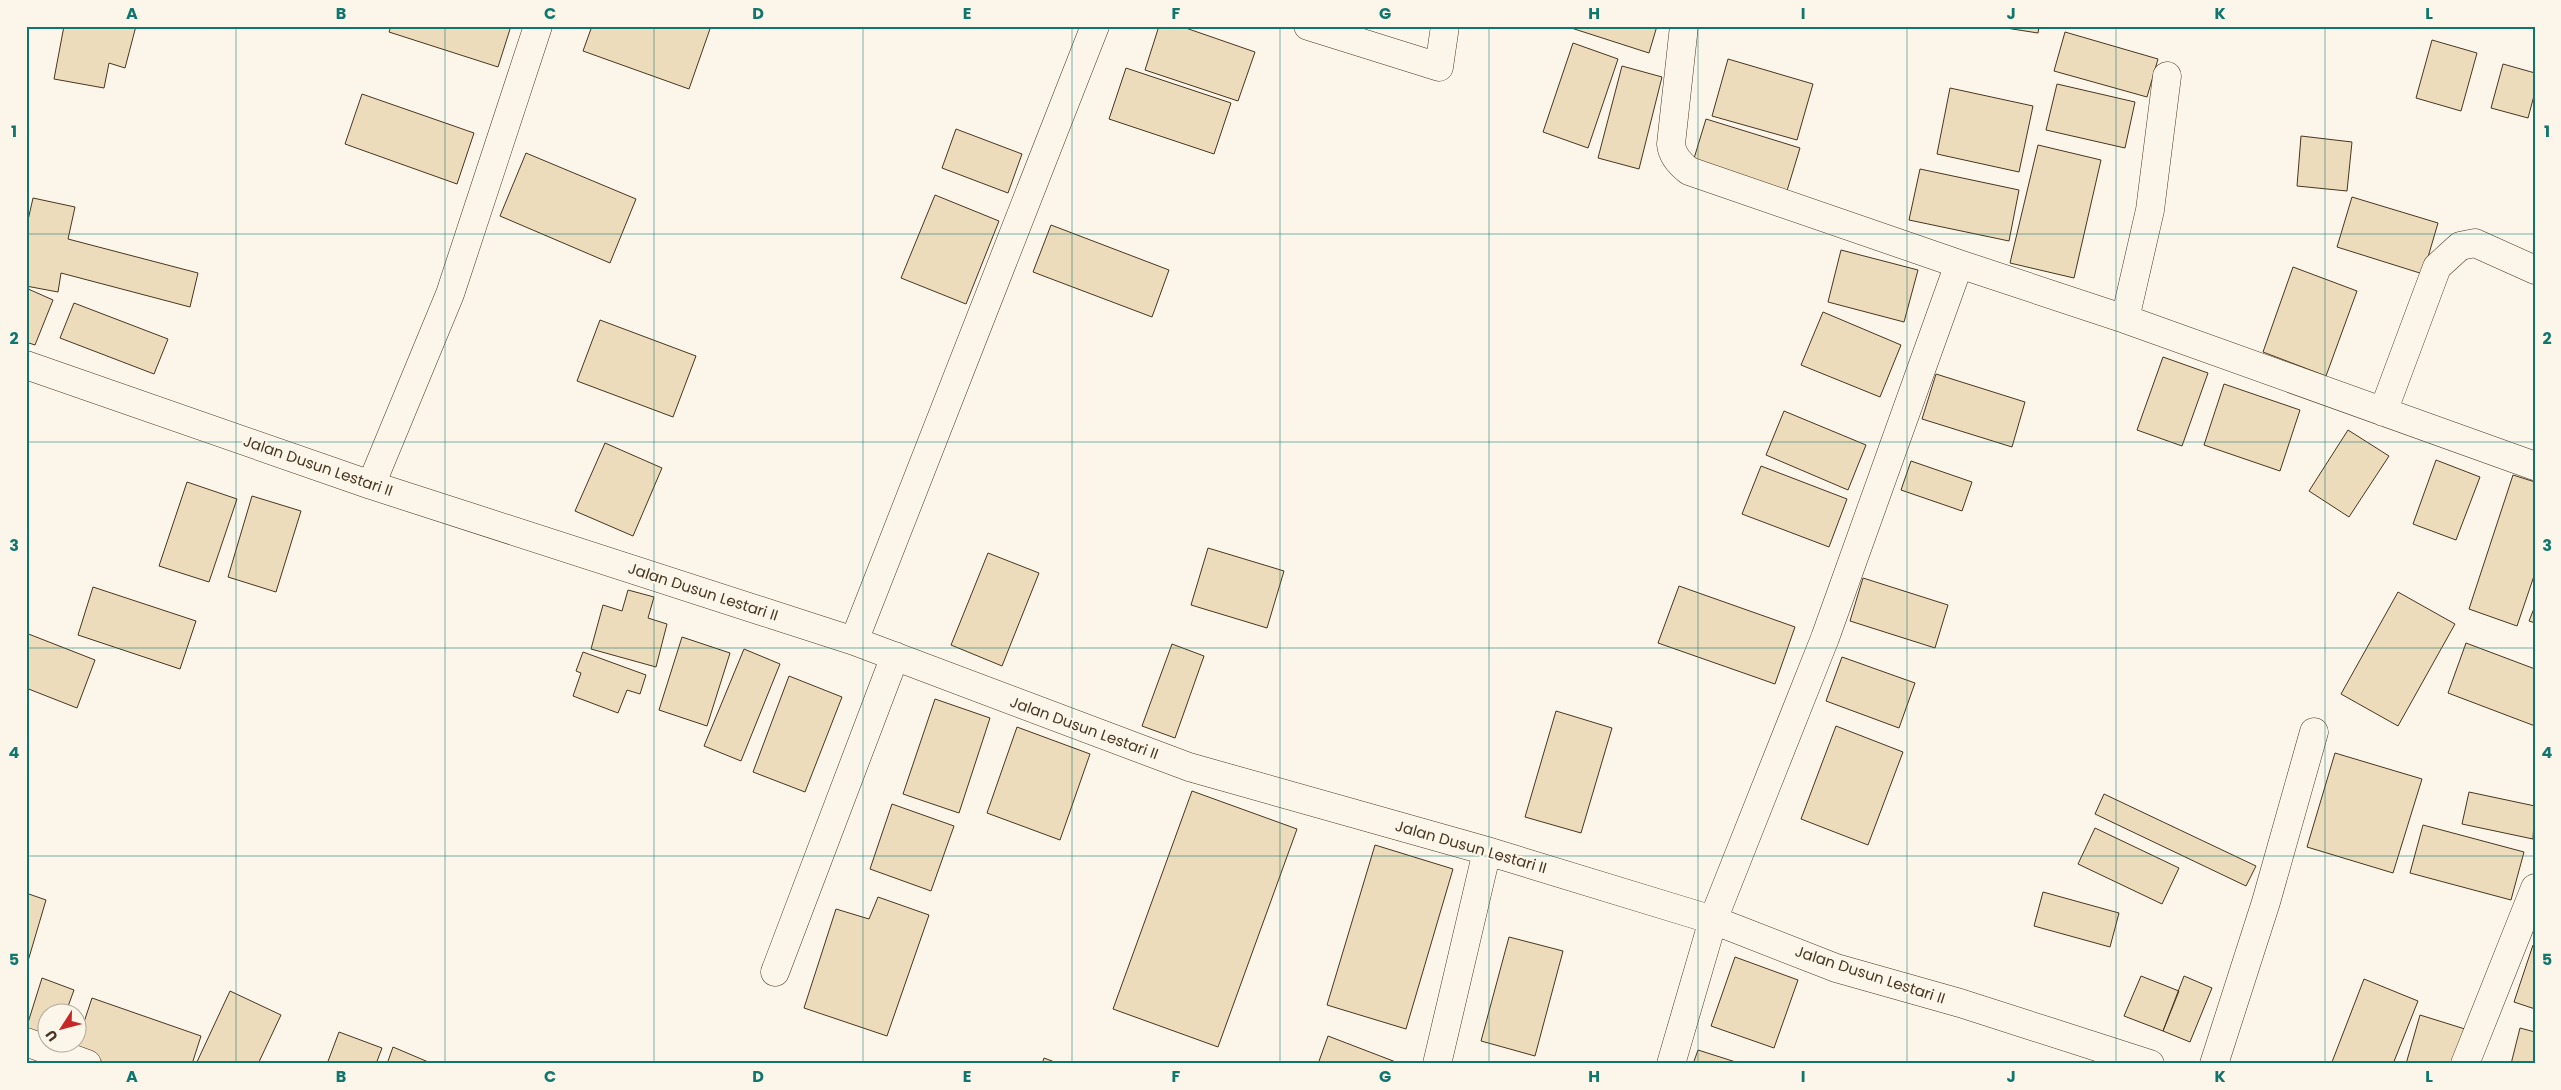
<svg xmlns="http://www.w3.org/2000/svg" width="2561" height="1090" font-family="Poppins,sans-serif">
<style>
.building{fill:#ecdcbc;stroke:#4a3520}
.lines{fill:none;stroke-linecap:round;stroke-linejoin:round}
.minor-casing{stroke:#4a3520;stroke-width:29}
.minor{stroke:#fbf6e9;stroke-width:28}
.grid{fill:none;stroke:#0f766e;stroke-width:1;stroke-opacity:0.55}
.labels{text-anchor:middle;stroke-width:4;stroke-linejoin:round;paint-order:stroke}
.street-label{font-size:15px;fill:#4a3520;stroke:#fbf6e9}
.neatline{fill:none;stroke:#0f766e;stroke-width:2}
.grid-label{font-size:16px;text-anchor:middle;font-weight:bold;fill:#0f766e}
</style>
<rect width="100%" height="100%" fill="#fbf6e9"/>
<path class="building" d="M 64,26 L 136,26 L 125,68 L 109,63 L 104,88 L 54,79 Z
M 391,26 L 511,26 L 498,67 L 389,32 Z
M 592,26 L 711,26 L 689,89 L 583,51 Z
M 1159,26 L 1180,26 L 1255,52 L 1238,101 L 1145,70 Z
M 1565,26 L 1657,26 L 1649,53 Z
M 1993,26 L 2039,26 L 2038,33 Z
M 2065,32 L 2158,59 L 2147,97 L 2054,71 Z
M 2432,40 L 2477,53 L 2461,111 L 2416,98 Z
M 1573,43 L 1618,59 L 1588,148 L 1543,132 Z
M 1728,59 L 1813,84 L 1797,140 L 1712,116 Z
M 2503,64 L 2535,73 L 2535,92 L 2528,118 L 2491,108 Z
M 1622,66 L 1662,77 L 1639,169 L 1598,158 Z
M 1126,68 L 1231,103 L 1214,154 L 1109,119 Z
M 2057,84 L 2135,102 L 2125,148 L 2046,130 Z
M 1950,88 L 2033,106 L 2019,172 L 1937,154 Z
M 362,94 L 474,133 L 457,184 L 345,144 Z
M 1706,119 L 1800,148 L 1786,194 L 1692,165 Z
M 956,129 L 1022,154 L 1008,193 L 942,168 Z
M 2301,136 L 2352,142 L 2347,191 L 2297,186 Z
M 2038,145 L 2101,160 L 2074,278 L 2010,263 Z
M 526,153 L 636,199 L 610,263 L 500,216 Z
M 1920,169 L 2019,190 L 2009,241 L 1909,220 Z
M 935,195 L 999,221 L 966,304 L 901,278 Z
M 2352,197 L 2438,223 L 2423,274 L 2337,247 Z
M 33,198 L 75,207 L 68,239 L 198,273 L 190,307 L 61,273 L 58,292 L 26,286 L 26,229 Z
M 1051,225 L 1169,270 L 1152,317 L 1033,272 Z
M 1841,250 L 1918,270 L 1904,322 L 1828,302 Z
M 2293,267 L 2357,291 L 2326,376 L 2263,352 Z
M 26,288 L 53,300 L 35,345 L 26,342 Z
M 74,303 L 168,339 L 154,374 L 60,338 Z
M 1823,312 L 1901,345 L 1880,397 L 1801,365 Z
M 600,320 L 696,356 L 673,417 L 577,381 Z
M 2163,357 L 2208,373 L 2182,446 L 2137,430 Z
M 1936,374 L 2025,402 L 2012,447 L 1922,419 Z
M 2224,384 L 2300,410 L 2280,471 L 2204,445 Z
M 1784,411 L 1866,445 L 1848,490 L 1766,455 Z
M 2348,430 L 2389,456 L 2349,517 L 2309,491 Z
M 605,443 L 662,468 L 633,536 L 575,511 Z
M 2436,460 L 2480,477 L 2456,540 L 2413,524 Z
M 1911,461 L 1972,482 L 1962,511 L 1901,490 Z
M 1761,466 L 1847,499 L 1829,547 L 1742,514 Z
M 2513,475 L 2535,482 L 2535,573 L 2517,626 L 2469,609 Z
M 187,482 L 237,499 L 209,582 L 159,566 Z
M 252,496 L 301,511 L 276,592 L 228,577 Z
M 1208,548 L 1284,571 L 1267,628 L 1191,605 Z
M 988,553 L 1039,573 L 1002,666 L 951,645 Z
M 1863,578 L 1948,605 L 1935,648 L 1850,621 Z
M 1679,586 L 1795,627 L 1775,684 L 1658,643 Z
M 93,587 L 196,621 L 180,669 L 78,635 Z
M 628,590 L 654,597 L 648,618 L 667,624 L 656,667 L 591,649 L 603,605 L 622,611 Z
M 2398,592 L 2455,624 L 2398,726 L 2341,694 Z
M 2535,606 L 2535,623 L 2529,621 Z
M 26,633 L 95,660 L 77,708 L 26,688 Z
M 682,637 L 730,653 L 707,726 L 659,710 Z
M 2466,643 L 2535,669 L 2535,726 L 2448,693 Z
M 1172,644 L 1204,656 L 1175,738 L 1142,726 Z
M 744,649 L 780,664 L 741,761 L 704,746 Z
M 583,652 L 646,675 L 640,694 L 627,690 L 618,713 L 573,696 L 581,673 L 576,671 Z
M 1842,657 L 1915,683 L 1899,728 L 1826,701 Z
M 789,676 L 842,697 L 805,792 L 753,772 Z
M 935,699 L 990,718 L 959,813 L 903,794 Z
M 1556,711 L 1612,728 L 1581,833 L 1525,817 Z
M 1836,726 L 1903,752 L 1868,845 L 1801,819 Z
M 1017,727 L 1090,754 L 1060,840 L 987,813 Z
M 2335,753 L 2422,779 L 2393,873 L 2307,847 Z
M 1192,791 L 1297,829 L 1218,1047 L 1113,1009 Z
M 2469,792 L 2535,806 L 2533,839 L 2462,824 Z
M 2104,794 L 2256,866 L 2246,886 L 2095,814 Z
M 892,804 L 954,826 L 931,891 L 870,869 Z
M 2423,825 L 2524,852 L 2511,900 L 2410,873 Z
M 2095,828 L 2179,868 L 2162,904 L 2078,864 Z
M 1375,845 L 1453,869 L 1406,1029 L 1327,1005 Z
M 2043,892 L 2119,913 L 2110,947 L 2034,926 Z
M 26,893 L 46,900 L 28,961 L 26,961 Z
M 878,897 L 929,915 L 887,1036 L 804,1008 L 836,909 L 869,919 Z
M 1509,937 L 1563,951 L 1535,1056 L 1481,1041 Z
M 2533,945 L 2535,945 L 2535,1009 L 2514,1002 Z
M 1735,957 L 1798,980 L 1774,1048 L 1711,1026 Z
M 2141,976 L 2179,991 L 2163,1031 L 2124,1016 Z
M 2184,976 L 2212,988 L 2190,1042 L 2163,1031 Z
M 42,978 L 74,990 L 66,1012 L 48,1012 L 48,1036 L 26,1029 Z
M 2364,979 L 2418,1001 L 2393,1064 L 2337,1064 L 2332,1062 Z
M 230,991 L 281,1015 L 258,1064 L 196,1064 Z
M 92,998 L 201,1036 L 192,1064 L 110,1064 L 74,1052 Z
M 2420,1015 L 2465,1029 L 2454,1064 L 2406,1064 Z
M 2520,1028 L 2535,1032 L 2535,1064 L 2511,1064 Z
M 339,1032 L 382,1048 L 376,1064 L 327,1064 Z
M 1328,1036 L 1401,1064 L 1318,1064 Z
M 393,1047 L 433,1064 L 387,1064 Z
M 1698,1050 L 1742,1064 L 1693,1064 Z
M 1044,1058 L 1060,1064 L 1042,1064 Z"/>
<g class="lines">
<g class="minor-casing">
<path id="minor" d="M 1308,26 L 1439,67 L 1445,26
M 1959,264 L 2125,319 L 2535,466
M 2125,319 L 2150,210 L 2167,76
M 26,365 L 371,485 L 854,641 L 1189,767 L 1487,851 L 1713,920 L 1836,968 L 1960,1003 L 2150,1064
M 2383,412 L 2437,267 L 2460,246 L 2475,243 L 2535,270
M 371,485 L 450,294 L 538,26
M 854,641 L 1095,26
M 775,972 L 895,656
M 26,1042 L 87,1064
M 1437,1064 L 1487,851
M 1671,1064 L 1713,920 L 1825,638 L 1959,264 L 1689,171 C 1680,164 1672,156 1671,144 L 1684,26
M 2214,1064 L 2266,902 L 2314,732
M 2465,1064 L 2535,888"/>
</g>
<use href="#minor" class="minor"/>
</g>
<path class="grid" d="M 236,26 L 236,1064M 445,26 L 445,1064M 654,26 L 654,1064M 863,26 L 863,1064M 1072,26 L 1072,1064M 1280,26 L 1280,1064M 1489,26 L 1489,1064M 1698,26 L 1698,1064M 1907,26 L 1907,1064M 2116,26 L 2116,1064M 2325,26 L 2325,1064M 26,234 L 2535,234M 26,442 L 2535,442M 26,648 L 2535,648M 26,856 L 2535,856"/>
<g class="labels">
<g class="street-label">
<text transform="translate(318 466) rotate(19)" y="5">Jalan Dusun Lestari II</text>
<text transform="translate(703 592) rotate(18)" y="5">Jalan Dusun Lestari II</text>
<text transform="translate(1084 728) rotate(20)" y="5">Jalan Dusun Lestari II</text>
<text transform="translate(1471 847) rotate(16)" y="5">Jalan Dusun Lestari II</text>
<text transform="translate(1870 975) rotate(18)" y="5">Jalan Dusun Lestari II</text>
</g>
</g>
<rect width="2561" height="1090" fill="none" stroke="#fbf6e9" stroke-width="55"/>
<g transform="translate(62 1028) rotate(234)"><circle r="24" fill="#fbf6e9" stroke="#b4a999"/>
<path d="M0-4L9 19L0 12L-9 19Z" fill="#c62828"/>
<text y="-8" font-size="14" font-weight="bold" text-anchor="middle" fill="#4a3520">U</text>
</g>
<rect x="28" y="28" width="2506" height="1034" class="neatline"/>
<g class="grid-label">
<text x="132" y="19">A</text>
<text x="341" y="19">B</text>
<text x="550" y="19">C</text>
<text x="758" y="19">D</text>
<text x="967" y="19">E</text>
<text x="1176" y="19">F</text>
<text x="1385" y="19">G</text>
<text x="1594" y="19">H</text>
<text x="1803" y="19">I</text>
<text x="2011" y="19">J</text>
<text x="2220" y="19">K</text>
<text x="2429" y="19">L</text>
<text x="14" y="137">1</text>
<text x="2547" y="137">1</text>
<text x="14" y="344">2</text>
<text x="2547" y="344">2</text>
<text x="14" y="551">3</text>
<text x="2547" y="551">3</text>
<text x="14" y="758">4</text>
<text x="2547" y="758">4</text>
<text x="14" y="965">5</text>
<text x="2547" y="965">5</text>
<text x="132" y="1082">A</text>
<text x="341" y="1082">B</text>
<text x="550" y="1082">C</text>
<text x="758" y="1082">D</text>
<text x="967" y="1082">E</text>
<text x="1176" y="1082">F</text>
<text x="1385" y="1082">G</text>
<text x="1594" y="1082">H</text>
<text x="1803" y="1082">I</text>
<text x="2011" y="1082">J</text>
<text x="2220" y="1082">K</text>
<text x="2429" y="1082">L</text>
</g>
</svg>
